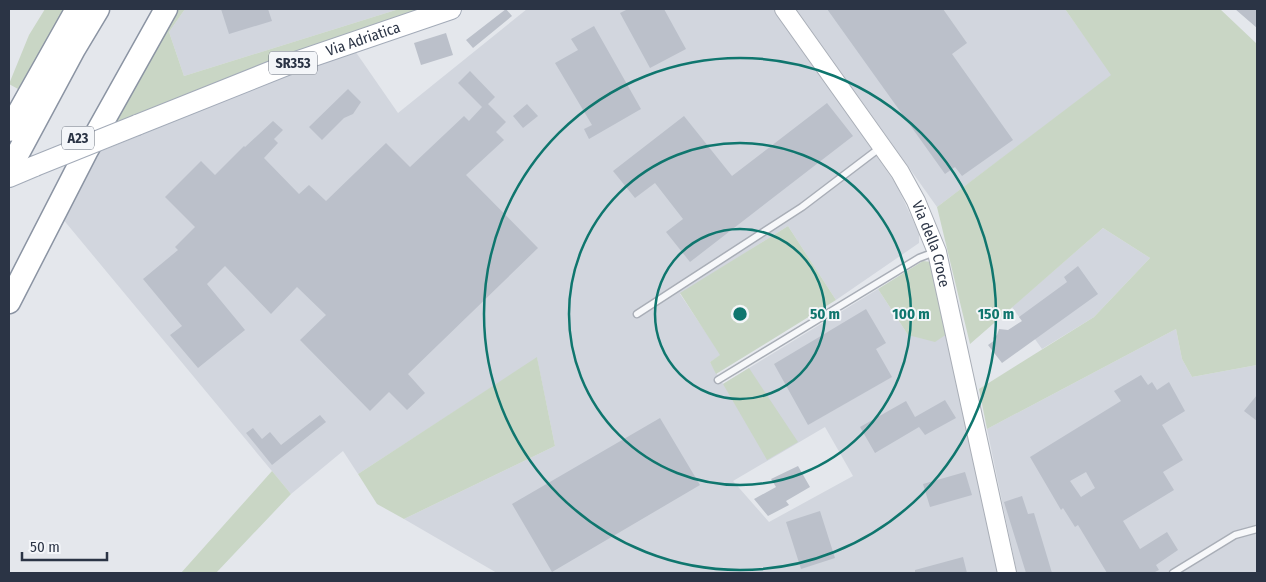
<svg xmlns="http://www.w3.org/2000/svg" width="1266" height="582" font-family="'Fira Sans Condensed',sans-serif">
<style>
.built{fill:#d2d6de;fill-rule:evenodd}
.green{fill:#c9d6c5}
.building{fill:#bbc0ca;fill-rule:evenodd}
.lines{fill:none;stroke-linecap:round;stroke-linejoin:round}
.lane-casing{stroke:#a9aeb7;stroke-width:9}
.secondary-casing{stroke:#a9aeb7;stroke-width:20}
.primary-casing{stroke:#a3abb8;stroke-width:22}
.highway-casing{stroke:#8b94a3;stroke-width:25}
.lane{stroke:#f7f8fa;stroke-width:6}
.secondary{stroke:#fff;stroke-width:18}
.primary{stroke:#fff;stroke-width:20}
.highway{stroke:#fff;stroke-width:22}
.primary-bridge-casing{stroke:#a3abb8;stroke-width:22;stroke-linecap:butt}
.primary-bridge{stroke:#fff;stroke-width:20}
.ring{fill:none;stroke:#0f766e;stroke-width:2.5}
.labels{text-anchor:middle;stroke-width:4;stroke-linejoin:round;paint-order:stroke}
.shield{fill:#f4f6f9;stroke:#676e7b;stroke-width:1}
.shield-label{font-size:14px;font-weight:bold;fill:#2b3445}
.street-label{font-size:15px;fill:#2b3445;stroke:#f4f6f9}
.centre{fill:#0f766e;stroke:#f4f6f9;stroke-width:2.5}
.ring-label{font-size:15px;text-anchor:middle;font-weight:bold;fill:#0f766e;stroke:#f4f6f9;stroke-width:4;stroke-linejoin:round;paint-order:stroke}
</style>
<rect width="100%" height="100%" fill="#e4e7ec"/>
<path class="built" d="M 185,9 L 399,9 L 184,76 L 169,32 Z
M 527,9 L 775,9 L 896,184 L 919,233 L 919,243 L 836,300 L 788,226 L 680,294 L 721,355 L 710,362 L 723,384 L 878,289 L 908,335 L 947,334 L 1001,573 L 497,573 L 404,519 L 555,446 L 537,358 L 358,474 L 343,451 L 291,494 L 62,218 L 94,154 L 353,48 L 398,113 ZM 825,427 L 853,476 L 769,522 L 733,481 Z
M 796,9 L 1065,9 L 1112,75 L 937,207 Z
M 1103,228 L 1150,258 L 1094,317 L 1042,349 L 1012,307 Z
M 1176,329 L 1182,359 L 1192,377 L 1257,365 L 1257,573 L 1017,573 L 987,429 Z"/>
<path class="green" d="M 45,9 L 65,9 L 18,89 L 9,84 L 29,35 Z
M 176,9 L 185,9 L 169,32 L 184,76 L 399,9 L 424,9 L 107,127 Z
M 1065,9 L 1220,9 L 1257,44 L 1257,365 L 1192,377 L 1182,359 L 1176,329 L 987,429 L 979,389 L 1094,317 L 1150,258 L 1103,228 L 970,344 L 937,207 L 1111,75 Z
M 788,226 L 836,300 L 716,374 L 710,362 L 720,355 L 680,293 Z
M 923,261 L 932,262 L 947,334 L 935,342 L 908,335 L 878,289 Z
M 537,357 L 555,446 L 404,519 L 377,504 L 358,474 Z
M 749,368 L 798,442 L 767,460 L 723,384 Z
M 272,471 L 291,494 L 216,573 L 181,573 Z"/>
<path class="building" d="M 221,9 L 268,9 L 272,21 L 229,34 Z
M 506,9 L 512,16 L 473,48 L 466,40 Z
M 628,9 L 664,9 L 686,49 L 650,68 L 620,13 Z
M 827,9 L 943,9 L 967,43 L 952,54 L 1013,140 L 962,176 L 955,167 L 945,174 Z
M 1235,9 L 1257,9 L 1257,28 Z
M 594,26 L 641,109 L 589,139 L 584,129 L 592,125 L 555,63 L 578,50 L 571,39 Z
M 446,33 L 453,55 L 421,65 L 414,43 Z
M 470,71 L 495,97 L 488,104 L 506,122 L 496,132 L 504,140 L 466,175 L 538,248 L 408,374 L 425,393 L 407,410 L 389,392 L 370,411 L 300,340 L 326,315 L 297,287 L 271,314 L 225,266 L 207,284 L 245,330 L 198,368 L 170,335 L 182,326 L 143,279 L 178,250 L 175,247 L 195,227 L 165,197 L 201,161 L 215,175 L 244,146 L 245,147 L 273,121 L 283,130 L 274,139 L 278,143 L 264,158 L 299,194 L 309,185 L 326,201 L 386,143 L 410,167 L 464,116 L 469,121 L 482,107 L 458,83 Z
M 348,89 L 361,102 L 353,114 L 344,118 L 322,140 L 309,127 Z
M 827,103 L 853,136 L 690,262 L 666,232 L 683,219 L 655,183 L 635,198 L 613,171 L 684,116 L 732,176 Z
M 527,104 L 538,116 L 523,128 L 513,116 Z
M 1078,266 L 1098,294 L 1002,363 L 988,345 L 995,340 L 993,338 L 997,335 L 999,329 L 1008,330 L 1022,321 L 1019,317 L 1067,282 L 1064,277 Z
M 866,309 L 886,343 L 876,349 L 892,377 L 808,425 L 774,364 Z
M 1141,375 L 1148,385 L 1152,382 L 1157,390 L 1169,382 L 1185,411 L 1162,425 L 1183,460 L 1163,472 L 1174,490 L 1123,521 L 1140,549 L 1167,532 L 1178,550 L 1156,565 L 1159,570 L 1153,573 L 1107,573 L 1078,525 L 1075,527 L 1063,508 L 1061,510 L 1030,457 L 1121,401 L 1114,391 ZM 1086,472 L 1095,488 L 1081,497 L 1070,481 Z
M 1257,395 L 1257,421 L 1244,411 Z
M 945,400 L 956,418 L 925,435 L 919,427 L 875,453 L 860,427 L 906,401 L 915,417 Z
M 320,415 L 326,422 L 272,465 L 246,433 L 253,428 L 262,439 L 270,432 L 281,445 Z
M 660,418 L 700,485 L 552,572 L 512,504 Z
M 798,466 L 810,487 L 786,501 L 789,505 L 768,516 L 754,499 L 776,487 L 771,479 Z
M 965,472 L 972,495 L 930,507 L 923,484 Z
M 1022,496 L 1028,514 L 1034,513 L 1052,573 L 1026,573 L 1004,502 Z
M 820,511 L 835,558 L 801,569 L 786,522 Z
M 963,557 L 967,573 L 915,573 L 915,570 Z"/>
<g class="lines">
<g class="lane-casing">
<path id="lane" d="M 637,314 L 802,207 L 881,147
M 718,380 L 919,258 L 935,252
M 1173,573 L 1235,535 L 1257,529"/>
</g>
<g class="secondary-casing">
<g id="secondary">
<path id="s1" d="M 784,9 L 900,172 L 916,201 L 937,252 L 1007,573"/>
</g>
</g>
<g class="primary-casing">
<g id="primary">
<path id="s2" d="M 137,125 L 287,65 L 451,9"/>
<path d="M 9,177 L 35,166"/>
</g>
</g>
<g class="highway-casing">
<path id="highway" d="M 9,130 L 77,9
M 9,170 L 74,49 L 98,9
M 9,302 L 86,152 L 166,9"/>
</g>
<use href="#lane" class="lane"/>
<use href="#secondary" class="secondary"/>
<use href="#primary" class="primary"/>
<use href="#highway" class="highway"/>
<g class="primary-bridge-casing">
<path id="primary-bridge" d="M 35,166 L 137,125"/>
</g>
<use href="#primary-bridge" class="primary-bridge"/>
</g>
<g class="ring">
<circle cx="740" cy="314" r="85"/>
<circle cx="740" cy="314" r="171"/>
<circle cx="740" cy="314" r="256"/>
</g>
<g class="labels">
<g class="shield">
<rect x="269" y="51.5" width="48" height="23" rx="4"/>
<rect x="62" y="126.5" width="32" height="23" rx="4"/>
</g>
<g class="shield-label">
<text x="293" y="68">SR353</text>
<text x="78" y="143">A23</text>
</g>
<g class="street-label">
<text dy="5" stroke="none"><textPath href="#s2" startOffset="242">Via Adriatica</textPath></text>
<text dy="5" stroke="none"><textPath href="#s1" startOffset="279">Via della Croce</textPath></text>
</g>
</g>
<circle cx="740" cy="314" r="8" class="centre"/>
<g class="ring-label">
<text x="825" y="319">50 m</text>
<text x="911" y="319">100 m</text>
<text x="996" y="319">150 m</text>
</g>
<rect width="1266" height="582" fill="none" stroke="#2b3445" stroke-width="20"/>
<path d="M22 552v8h85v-8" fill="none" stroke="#2b3445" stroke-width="2.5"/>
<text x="30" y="552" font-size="15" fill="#2b3445" stroke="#f4f6f9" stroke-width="4" paint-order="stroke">50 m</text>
</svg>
